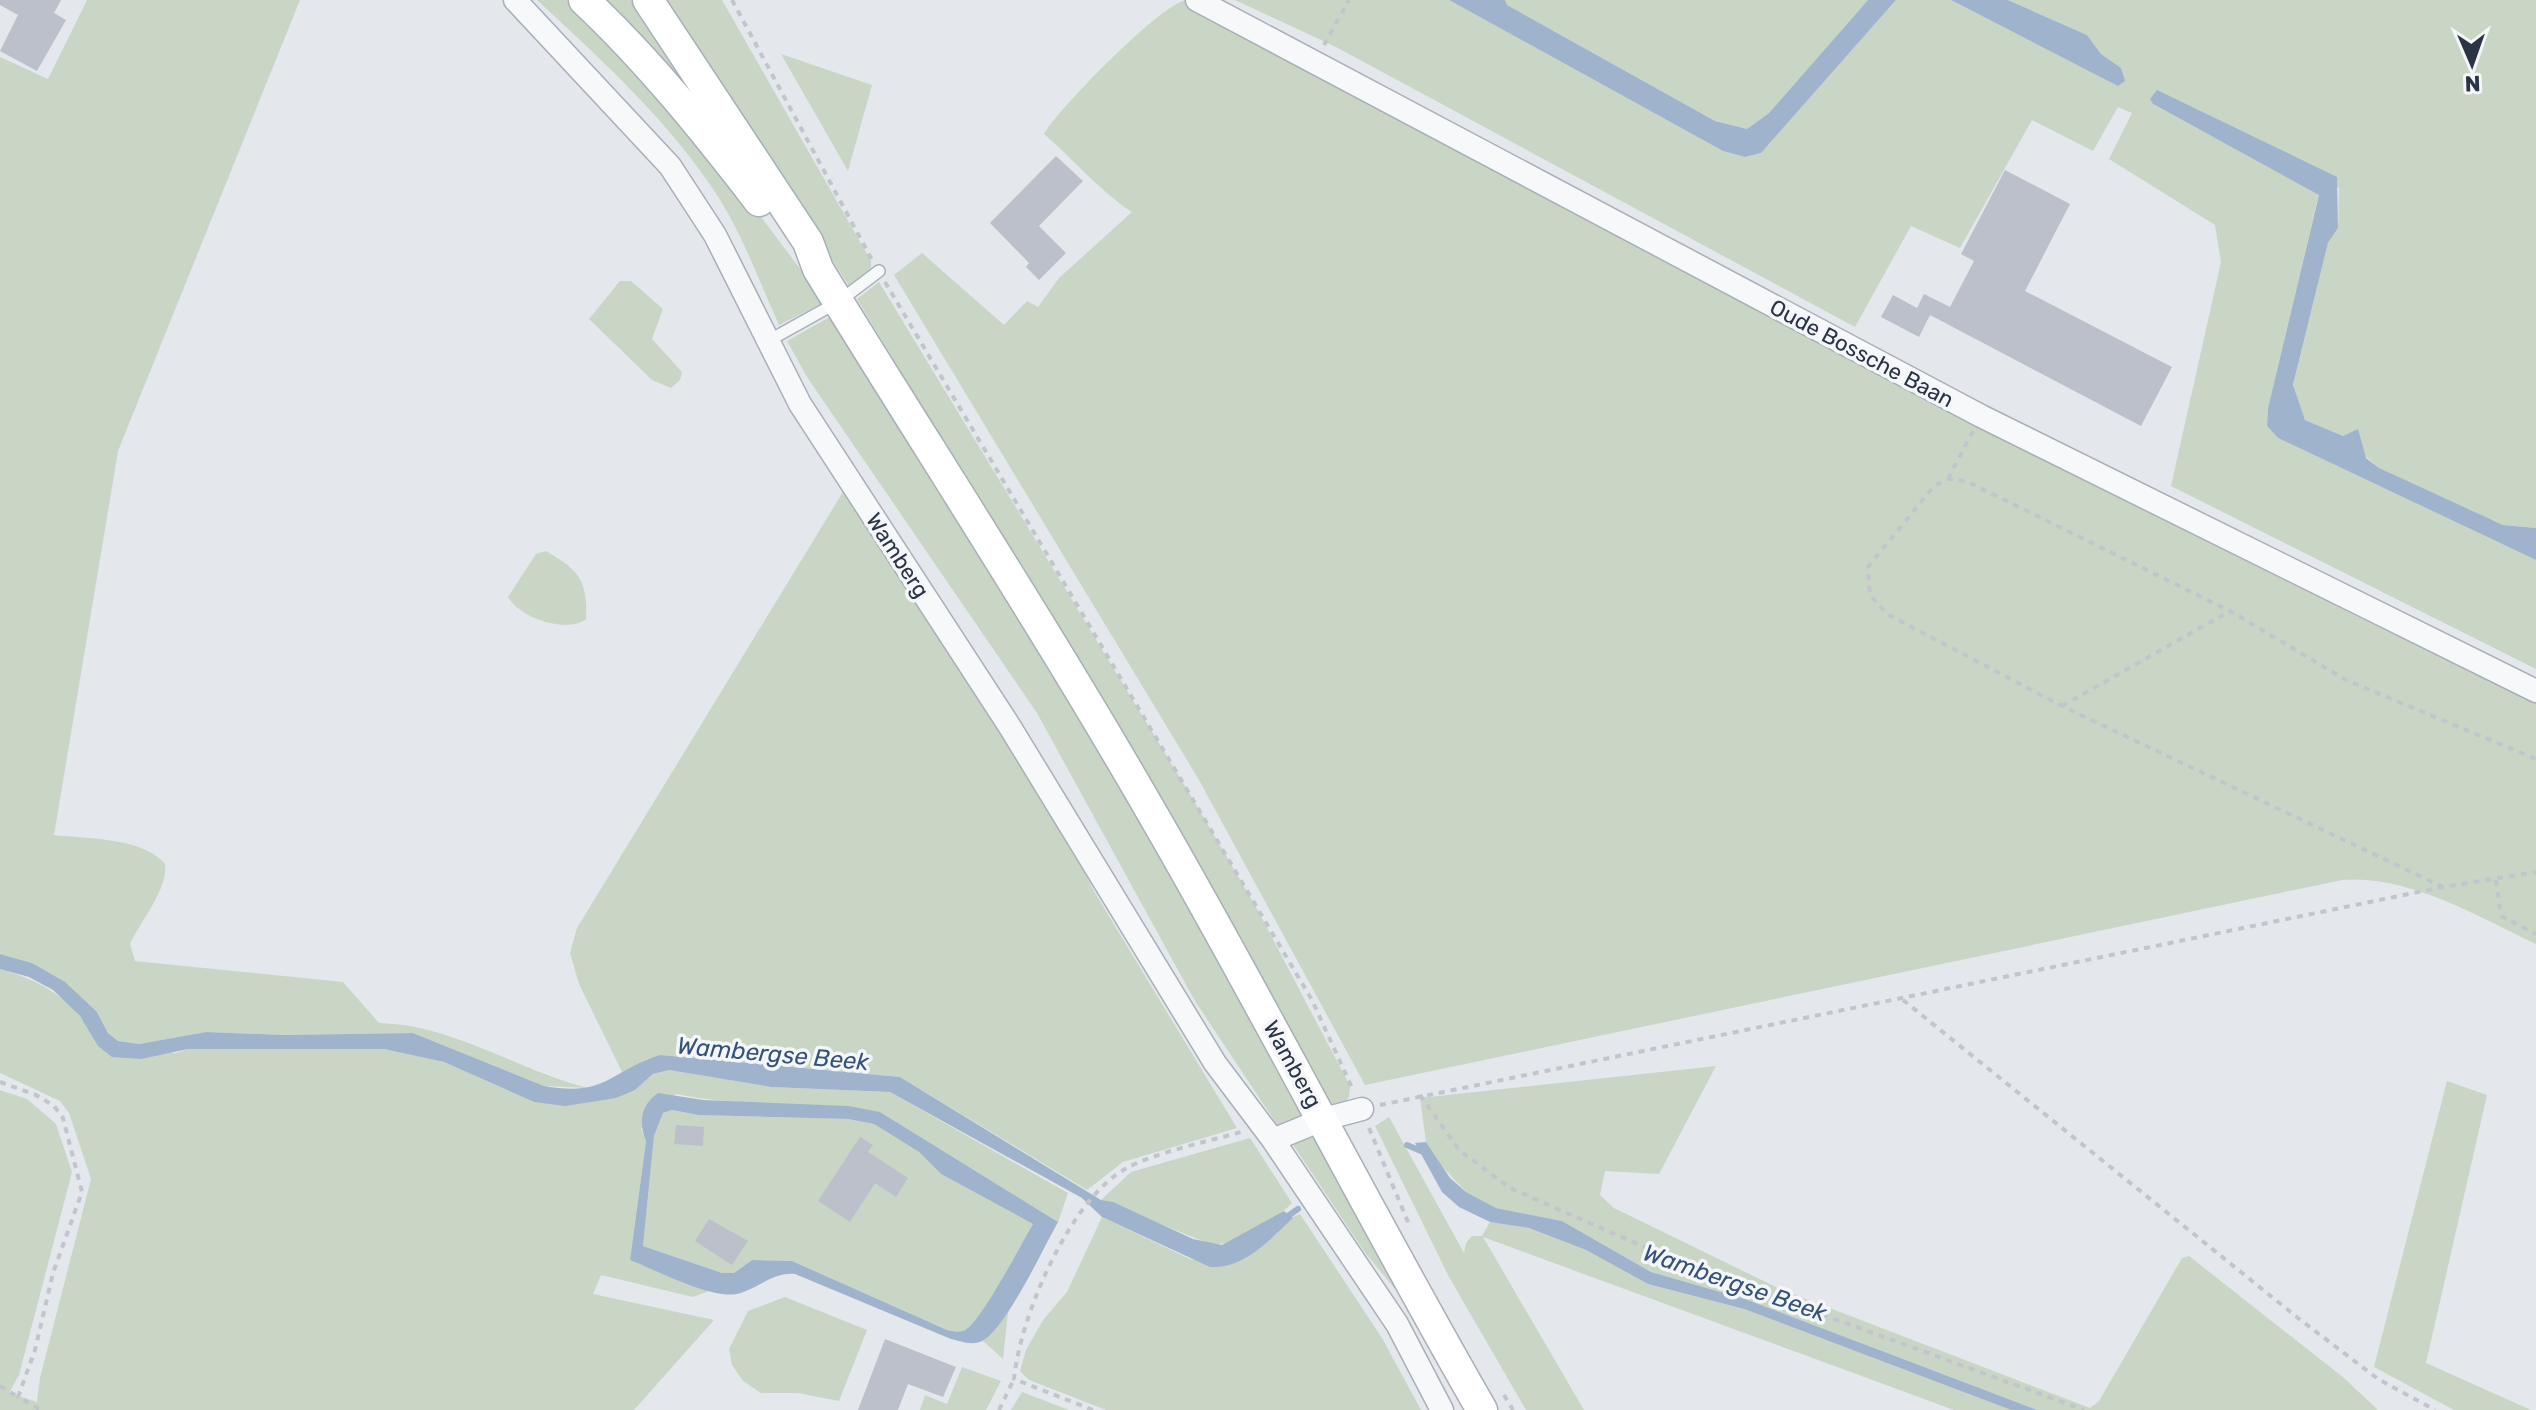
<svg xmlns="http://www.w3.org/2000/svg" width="2536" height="1410" font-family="Rubik,sans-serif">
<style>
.green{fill:#c9d6c5}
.water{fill:#9fb4cc;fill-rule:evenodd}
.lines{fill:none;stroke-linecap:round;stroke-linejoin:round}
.stream{stroke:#9fb4cc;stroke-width:6}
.building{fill:#bbc0ca}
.service-casing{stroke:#a9aeb7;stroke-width:14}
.minor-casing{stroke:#a9aeb7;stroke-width:25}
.secondary-casing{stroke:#a9aeb7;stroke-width:33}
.path{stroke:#c2c5cb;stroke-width:4;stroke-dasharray:6 6;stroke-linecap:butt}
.service{stroke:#f7f8fa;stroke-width:11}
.minor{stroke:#f7f8fa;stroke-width:22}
.secondary{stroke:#fff;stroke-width:30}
.labels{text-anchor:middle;stroke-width:7;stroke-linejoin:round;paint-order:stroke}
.street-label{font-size:22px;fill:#2b3445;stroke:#f4f6f9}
.water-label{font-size:24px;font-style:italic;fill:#34527a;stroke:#f4f6f9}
</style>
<rect width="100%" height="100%" fill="#e4e7ec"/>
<path class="green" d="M 87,0 L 300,0 L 118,451 L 54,835 C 86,839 143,837 165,864 C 168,890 141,920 130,944 L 135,961 L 343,982 L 379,1023 C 454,1025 517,1070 588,1088 L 544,1086 L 413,1033 L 284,1035 L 206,1032 L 139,1044 L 118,1041 L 108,1033 L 97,1012 L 32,963 L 0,954 L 0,57 L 48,79 Z
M 537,0 L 576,0 L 692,125 L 825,302 L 779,325 C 760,283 744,238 719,198 C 671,123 602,60 537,0 Z
M 591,0 L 641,0 L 730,134 Z
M 667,0 L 722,0 L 871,261 L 871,269 L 849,286 Z
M 1186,0 L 2358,617 L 2536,701 L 2536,944 C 2479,917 2407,874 2342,880 L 1365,1085 L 1199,780 L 894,275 L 922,253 L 1004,325 L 1027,301 L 1038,307 L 1059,278 L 1132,212 C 1103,194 1071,157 1044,134 C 1058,109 1161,4 1186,0 Z
M 1235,0 L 1449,0 L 1723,151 L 1745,157 L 1761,153 L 1896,0 L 1951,0 L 2119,86 L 2120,68 L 2101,54 L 2087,35 L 2008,0 L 2536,0 L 2536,528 L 2503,525 L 2405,481 L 2379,468 L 2343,436 L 2305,420 L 2293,386 L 2328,243 L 2338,228 L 2339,188 L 2150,99 L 2154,105 L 2319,194 L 2268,408 L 2267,426 L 2278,438 L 2536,560 L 2536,669 L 2171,486 L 2221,262 L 2215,225 L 2109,159 L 2132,113 L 2118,107 L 2093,151 L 2032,120 L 1960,248 L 1911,226 L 1855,327 L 1336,47 Z
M 1505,0 L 1868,0 L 1769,113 L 1747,129 L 1715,121 L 1507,5 Z
M 781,54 L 872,85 L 848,171 Z
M 620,281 L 631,281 L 663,309 L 652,339 L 682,372 L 680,380 L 671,388 L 652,380 L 589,319 Z
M 879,282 L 1194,801 L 1256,907 L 1350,1086 L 1349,1097 L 1342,1107 L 1332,1105 L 1153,786 L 857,299 Z
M 835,314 L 1153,830 L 1304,1116 L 1278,1126 L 1195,1001 L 1037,713 L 807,377 L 787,341 Z
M 846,487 L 1052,807 L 1095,893 L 1237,1128 L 1123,1162 L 1087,1190 L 900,1077 L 660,1055 L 643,1061 L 623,1074 L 579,984 L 570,953 L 577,928 Z
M 546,551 C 578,570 588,579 586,619 C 567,634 520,618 508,597 L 536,554 Z
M 0,969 C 43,981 80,1003 98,1046 L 176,1053 L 188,1049 L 384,1049 L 444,1062 L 534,1102 L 635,1090 L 653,1074 L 669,1070 L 771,1087 L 890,1092 L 1068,1193 L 1058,1222 L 880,1112 C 813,1100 743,1108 676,1094 L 641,1129 L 646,1140 L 630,1260 L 709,1291 L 693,1297 L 601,1275 L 593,1294 L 714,1320 L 634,1410 L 0,1410 L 0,1090 L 27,1099 L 56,1124 L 72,1172 L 19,1375 L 9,1393 L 37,1402 L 40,1378 L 91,1179 L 69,1113 L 60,1101 L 0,1073 Z
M 1716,1066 L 1659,1174 L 1605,1171 L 1600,1195 L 1614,1208 L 1780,1289 L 2090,1408 L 2099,1401 L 2182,1258 L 2189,1256 L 2344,1378 L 2378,1410 L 2037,1410 L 1745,1299 L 1651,1272 L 1562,1221 L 1496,1208 L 1466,1192 L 1439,1163 L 1426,1142 L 1420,1098 Z
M 2447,1081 L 2487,1095 L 2426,1363 L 2531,1410 L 2454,1410 L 2374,1367 Z
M 672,1110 L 698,1115 L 848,1119 L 874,1124 L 919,1152 L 941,1174 L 1033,1224 C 1021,1244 982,1321 965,1330 C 959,1333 953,1331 947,1330 L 792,1261 L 752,1260 L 734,1273 L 722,1273 L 643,1246 L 654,1136 L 663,1113 Z
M 1389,1117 L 1464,1253 L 1466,1243 L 1472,1236 L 1482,1236 L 1490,1222 L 1529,1228 L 1586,1250 L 1648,1284 L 1744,1309 L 2011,1410 L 1954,1410 L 1483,1237 L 1584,1410 L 1526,1410 L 1449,1277 L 1375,1126 Z
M 1314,1134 L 1406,1302 L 1366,1254 L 1292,1143 Z
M 1250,1138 L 1292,1203 C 1274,1221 1237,1247 1210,1244 L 1101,1200 L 1131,1172 Z
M 1300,1214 L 1382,1338 L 1421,1410 L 1106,1410 L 1029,1380 L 1020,1371 L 1026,1350 L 1043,1320 L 1067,1292 L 1102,1217 L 1192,1260 Z
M 785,1297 L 867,1330 L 839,1401 L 798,1393 L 761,1393 L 743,1381 L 732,1365 L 729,1349 L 748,1311 Z
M 1008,1312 L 1003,1359 L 983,1341 Z
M 962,1367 L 1001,1381 L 986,1410 L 920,1410 L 925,1395 L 947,1404 Z
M 1022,1392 L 1069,1410 L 1011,1410 Z"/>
<path class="water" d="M 1449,0 L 1505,0 L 1507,5 L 1715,121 L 1747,129 L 1769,113 L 1868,0 L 1896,0 L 1761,153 L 1745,157 L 1723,151 Z
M 1951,0 L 2008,0 L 2087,35 L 2101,54 L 2121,68 L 2125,81 L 2118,86 Z
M 2157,90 L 2337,177 L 2338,228 L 2328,243 L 2293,385 L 2305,420 L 2343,436 L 2358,429 L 2366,458 L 2379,468 L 2503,525 L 2536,528 L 2536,560 L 2278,438 L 2267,426 L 2268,408 L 2319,195 L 2153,104 L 2150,99 Z
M 0,954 L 32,963 L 65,982 L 97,1012 L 108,1033 L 118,1041 L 139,1044 L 206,1032 L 284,1035 L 413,1033 L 544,1086 C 608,1097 609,1071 660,1055 L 900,1077 L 1101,1200 L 1113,1202 L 1193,1239 L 1222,1245 L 1284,1211 L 1293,1218 C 1269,1240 1244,1269 1210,1267 L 1102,1217 L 1082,1198 L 890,1092 L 771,1087 L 669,1070 L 653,1074 L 635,1090 L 616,1098 L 565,1106 L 534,1102 L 444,1062 L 384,1049 L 188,1049 L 141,1059 L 112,1057 L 98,1046 L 80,1016 L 53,990 L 29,977 L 0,969 Z
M 658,1093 L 703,1100 L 848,1106 L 880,1112 L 1058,1222 C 1044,1247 1005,1330 982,1341 C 972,1346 960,1341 951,1339 L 795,1274 C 772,1272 758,1289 737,1294 C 710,1299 656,1270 630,1260 L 646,1141 C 638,1122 641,1105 658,1093 ZM 672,1110 L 698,1115 L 848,1119 L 874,1124 L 919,1152 L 941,1174 L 1033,1224 C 1021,1244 981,1322 965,1330 C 959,1333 953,1331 947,1330 L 792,1261 L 752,1260 L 734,1273 L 722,1273 L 643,1246 L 654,1136 L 663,1113 Z
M 1426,1142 L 1450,1178 L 1466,1192 L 1496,1208 L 1562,1221 L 1651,1272 L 1745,1299 L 2037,1410 L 2011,1410 L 1744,1309 L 1648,1284 L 1586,1250 L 1529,1228 L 1490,1222 L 1459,1207 L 1442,1192 L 1415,1143 Z"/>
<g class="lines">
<path class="stream" d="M 1407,1145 L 1421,1151
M 1285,1218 L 1298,1209"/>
</g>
<path class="building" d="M 0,0 L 61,0 L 54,13 L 66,20 L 37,71 L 0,51 L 18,15 L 0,5 Z
M 1056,156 L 1083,181 L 1039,226 L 1066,253 L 1039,280 L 1026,267 L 1029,263 L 990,223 Z
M 2005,170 L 2070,204 L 2025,291 L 2172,367 L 2141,426 L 1930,315 L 1919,337 L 1881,317 L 1893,295 L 1917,308 L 1924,294 L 1950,307 L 1974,261 L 1961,254 Z
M 676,1125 L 704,1127 L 703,1146 L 674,1144 Z
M 860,1137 L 873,1145 L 868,1152 L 908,1178 L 896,1197 L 875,1183 L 850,1222 L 818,1201 Z
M 709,1219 L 748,1241 L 732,1265 L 695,1241 Z
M 885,1339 L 956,1367 L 943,1397 L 908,1384 L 898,1410 L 858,1410 Z"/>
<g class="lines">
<g class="service-casing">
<path id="service" d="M 768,341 L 838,302 L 879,271"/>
</g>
<g class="minor-casing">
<path id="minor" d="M 515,0 L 670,166 L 715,235 L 800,404 L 1010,727 L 1215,1063 L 1273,1140 L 1397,1324 L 1442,1410
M 1197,0 L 1981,416 L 2536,691
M 1273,1140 L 1324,1119 L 1362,1109"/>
</g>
<g class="secondary-casing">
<path id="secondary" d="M 584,0 C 649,61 705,131 759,201
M 648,0 L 808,242 L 818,269 C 928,448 1043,624 1148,806 C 1264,1005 1367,1211 1482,1410"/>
</g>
<path class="path" d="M 732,0 L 872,260
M 1324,45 L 1349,0
M 885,282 L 1312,1000 L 1353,1090
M 1948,479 L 1973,431
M 2062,706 L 2230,611
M 2496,880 L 2501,916 L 2536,934
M 2443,887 L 2062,706 L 1887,614 L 1870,595 L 1868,567 L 1934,486 L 1948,479 L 1966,481 L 2230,611 L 2346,680 L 2536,759
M 1903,1000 L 2298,1318 L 2378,1379 L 2435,1410
M 0,1082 L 36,1095 L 54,1106 L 63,1118 L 82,1192 L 53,1273 L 35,1350 L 18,1397 L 41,1410
M 1420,1095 L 1459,1150 L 1510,1188 L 1676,1261 L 2084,1410
M 1380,1105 L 2443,887 L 2536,872
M 1369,1128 L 1410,1227
M 0,1386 L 18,1397
M 1504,1395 L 1513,1410
M 999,1410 L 1014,1379
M 1093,1410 L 1014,1379 C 1020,1317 1069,1201 1125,1169 C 1153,1153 1209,1141 1241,1132"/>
<use href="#service" class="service"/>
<use href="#minor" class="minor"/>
<use href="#secondary" class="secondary"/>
</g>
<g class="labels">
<g class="street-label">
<text transform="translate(1862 353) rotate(28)" y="8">Oude Bossche Baan</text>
<text transform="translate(898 555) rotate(57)" y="8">Wamberg</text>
<text transform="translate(1293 1064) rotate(61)" y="8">Wamberg</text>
</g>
<g class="water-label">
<text transform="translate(773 1054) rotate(5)" y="8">Wambergse Beek</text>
<text transform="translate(1735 1283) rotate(19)" y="8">Wambergse Beek</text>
</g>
</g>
<g transform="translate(2472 64) rotate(178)" stroke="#f4f6f9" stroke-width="6" paint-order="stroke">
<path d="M0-6L14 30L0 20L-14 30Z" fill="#2b3445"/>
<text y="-12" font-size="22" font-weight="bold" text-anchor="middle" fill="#2b3445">N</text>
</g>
</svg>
